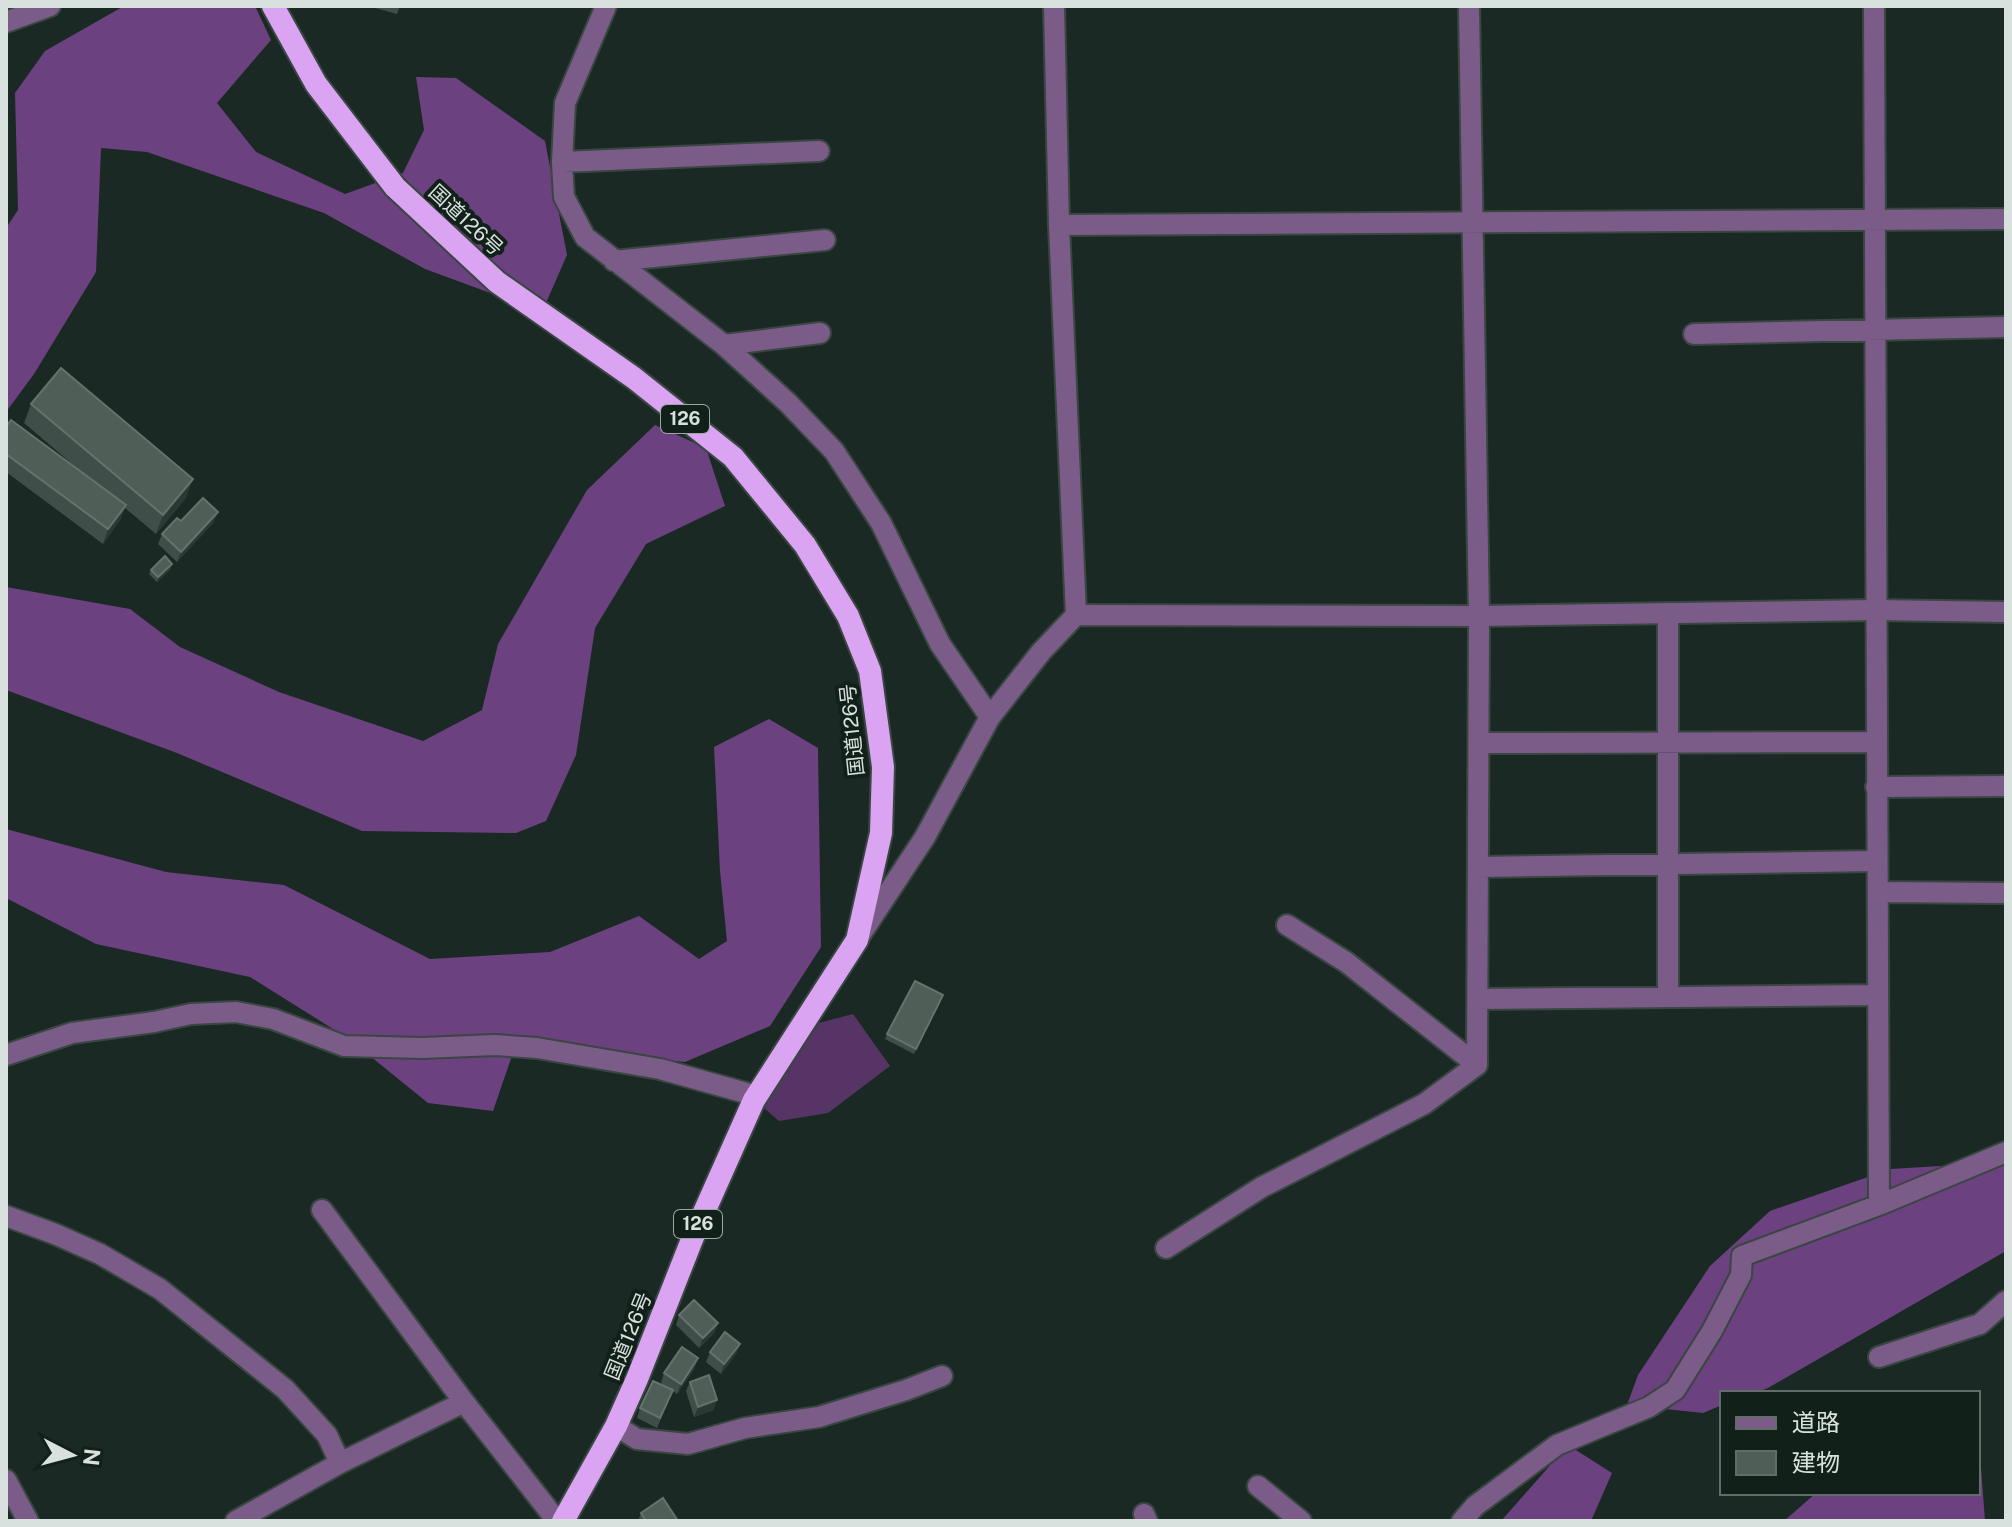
<svg xmlns="http://www.w3.org/2000/svg" width="2012" height="1527" font-family="'Public Sans','Noto Sans JP',sans-serif">
<style>
.green{fill:#563465}
.forest{fill:#6c417f}
.lines{fill:none;stroke-linecap:round;stroke-linejoin:round}
.minor-casing{stroke:#394642;stroke-width:24}
.tertiary-casing{stroke:#394642;stroke-width:24}
.trunk-casing{stroke:#394642;stroke-width:26}
.minor{stroke:#7b5c88;stroke-width:20}
.tertiary{stroke:#7b5c88;stroke-width:20}
.trunk{stroke:#daa4f2;stroke-width:22}
.wall{fill:#3f4e48}
.shaded-wall{fill:#2a3933}
.building{fill:#505e58;stroke:#65726d;stroke-width:2}
.labels{text-anchor:middle;stroke-width:8;stroke-linejoin:round;paint-order:stroke}
.shield{fill:#12201a;stroke:#9da7a2;stroke-width:2}
.shield-label{font-size:18px;font-weight:bold;fill:#d8e1dd}
.street-label{font-size:20px;fill:#d8e1dd;stroke:#12201a}
</style>
<rect width="100%" height="100%" fill="#1b2924"/>
<path class="green" d="M 853,1014 L 890,1066 L 828,1113 L 779,1121 L 763,1107 L 819,1023 Z"/>
<path class="forest" d="M 124,6 L 255,6 L 271,40 L 217,103 L 256,152 L 345,194 L 403,173 L 424,130 L 416,77 L 456,78 L 545,141 L 567,255 L 542,312 L 425,269 L 324,213 L 147,152 L 101,148 L 96,272 L 34,374 L 6,412 L 6,228 L 18,210 L 15,93 L 45,51 Z
M 655,425 L 706,448 L 725,506 L 646,544 L 595,628 L 576,755 L 546,821 L 516,833 L 362,831 L 177,753 L 6,690 L 6,587 L 130,609 L 180,647 L 279,692 L 423,741 L 482,710 L 498,644 L 587,490 Z
M 769,719 L 818,748 L 821,947 L 770,1026 L 685,1062 L 563,1050 L 514,1050 L 493,1111 L 428,1103 L 349,1039 L 250,977 L 96,944 L 6,898 L 6,829 L 166,872 L 284,885 L 430,959 L 550,952 L 639,916 L 699,959 L 727,941 L 720,871 L 714,747 Z
M 2006,1162 L 2006,1251 L 1768,1388 L 1755,1393 L 1722,1393 L 1722,1405 L 1703,1413 L 1627,1405 L 1638,1375 L 1710,1266 L 1770,1211 L 1891,1169 Z
M 1979,1441 L 1985,1521 L 1784,1521 L 1816,1493 L 1978,1493 Z
M 1568,1445 L 1612,1473 L 1591,1521 L 1501,1521 Z"/>
<g class="lines">
<g class="minor-casing">
<path id="minor" d="M 606,6 L 565,103 L 562,162 L 564,197 L 585,237 L 724,345 L 788,403 L 834,451 L 881,523 L 940,644 L 990,717
M 1054,6 L 1059,225 L 1076,615
M 1469,6 L 1479,616 L 1477,1065
M 1874,6 L 1879,1205
M 6,22 L 50,6
M 562,162 L 819,151
M 1059,225 L 2006,219
M 614,261 L 825,240
M 1694,334 L 2006,327
M 724,345 L 820,333
M 1668,613 L 1668,996
M 1479,743 L 1876,742
M 1876,787 L 2006,786
M 1478,867 L 1877,861
M 1878,892 L 2006,893
M 1287,925 L 1346,962 L 1477,1065
M 1478,999 L 1878,995
M 6,1055 L 72,1033 L 154,1022 L 191,1014 L 236,1012 L 273,1019 L 344,1046 L 422,1048 L 495,1045 L 537,1048 L 660,1069 L 757,1096
M 322,1210 L 464,1402 L 557,1521
M 6,1216 L 55,1234 L 100,1254 L 160,1289 L 285,1389 L 327,1435 L 340,1463
M 1166,1248 L 1262,1187 L 1424,1104 L 1477,1065
M 1879,1357 L 1980,1324 L 2006,1301
M 616,1426 L 637,1439 L 688,1444 L 745,1428 L 819,1417 L 906,1390 L 942,1376
M 6,1480 L 28,1521
M 1258,1486 L 1301,1521
M 1144,1514 L 1147,1521
M 236,1521 L 340,1463 L 464,1402
M 1462,1521 L 1475,1506 L 1557,1445 L 1649,1407 L 1675,1390 L 1712,1331 L 1741,1275 L 1742,1256 L 1879,1205 L 2006,1152"/>
</g>
<g class="tertiary-casing">
<path id="tertiary" d="M 859,937 L 925,837 L 990,717 L 1041,652 L 1076,615 L 1479,616 L 1875,610 L 2006,612"/>
</g>
<g class="trunk-casing">
<path id="trunk" d="M 273,6 L 316,84 L 395,187 L 497,282 L 634,378 L 733,457 L 805,545 L 848,616 L 870,671 L 883,767 L 881,833 L 857,940 L 754,1100 L 693,1237 L 637,1379 L 616,1426 L 563,1521"/>
</g>
<use href="#minor" class="minor"/>
<use href="#tertiary" class="tertiary"/>
<use href="#trunk" class="trunk"/>
</g>
<path class="wall" d="M 368,6 L 400,6 L 397,14 Z
M 31,404 L 186,498 L 156,534 L 125,508 L 120,520 L 103,544 L 6,472 L 6,427 L 85,475 L 24,423 Z
M 214,522 L 177,562 L 158,544 L 162,534 Z
M 171,569 L 157,582 L 149,574 L 151,570 Z
M 943,995 L 914,1054 L 885,1039 L 887,1034 Z
M 679,1315 L 718,1323 L 714,1333 L 699,1348 L 676,1325 Z
M 740,1344 L 736,1354 L 721,1374 L 706,1362 L 710,1352 Z
M 695,1368 L 677,1394 L 673,1391 L 657,1428 L 637,1418 L 640,1408 L 666,1387 L 661,1383 L 664,1373 Z
M 690,1382 L 714,1410 L 694,1417 L 686,1391 Z
M 641,1513 L 678,1521 L 638,1521 Z"/>
<path class="shaded-wall" d="M 193,479 L 186,498 L 156,534 L 163,515 Z
M 126,505 L 120,520 L 103,544 L 108,529 Z
M 218,512 L 214,522 L 177,562 L 181,552 Z
M 172,564 L 171,569 L 157,582 L 158,577 Z
M 718,1323 L 714,1333 L 699,1348 L 703,1338 Z
M 740,1344 L 736,1354 L 721,1374 L 724,1364 Z
M 698,1358 L 695,1368 L 677,1394 L 681,1384 Z
M 717,1400 L 714,1410 L 694,1417 L 698,1407 Z"/>
<path class="building" d="M 61,368 L 193,479 L 163,515 L 31,404 Z
M 11,420 L 126,505 L 108,529 L 6,454 L 6,427 Z
M 203,498 L 218,512 L 181,552 L 162,534 L 177,518 L 181,521 Z
M 165,556 L 172,564 L 158,577 L 151,570 Z
M 915,981 L 943,995 L 916,1049 L 887,1034 Z
M 694,1300 L 718,1323 L 703,1338 L 679,1315 Z
M 725,1332 L 740,1344 L 724,1364 L 710,1352 Z
M 682,1347 L 698,1358 L 681,1384 L 664,1373 Z
M 709,1375 L 717,1400 L 698,1407 L 690,1382 Z
M 653,1381 L 673,1390 L 660,1418 L 640,1408 Z
M 663,1498 L 678,1521 L 646,1521 L 641,1513 Z"/>
<g class="labels">
<g class="shield">
<rect x="661" y="405" width="48" height="28" rx="6"/>
<rect x="674" y="1210" width="48" height="28" rx="6"/>
</g>
<g class="shield-label">
<text x="685" y="425">126</text>
<text x="698" y="1230">126</text>
</g>
<g class="street-label">
<text transform="translate(466 220) rotate(43)" y="7">国道126号</text>
<text transform="translate(852 730) rotate(-96)" y="7">国道126号</text>
<text transform="translate(628 1336) rotate(-68)" y="7">国道126号</text>
</g>
</g>
<rect width="2012" height="1527" fill="none" stroke="#d8e1dd" stroke-width="16"/>
<rect x="1720" y="1391" width="260" height="104" fill="#12201a" stroke="#616d68" stroke-width="2"/>
<rect x="1736" y="1417" width="40" height="12" fill="#7b5c88" stroke="#616d68" stroke-width="2"/>
<text x="1792" y="1431" font-size="24" fill="#d8e1dd">道路</text>
<rect x="1736" y="1451" width="40" height="24" fill="#505e58" stroke="#616d68" stroke-width="2"/>
<text x="1792" y="1471" font-size="24" fill="#d8e1dd">建物</text>
<g transform="translate(72 1455) rotate(96)" stroke="#12201a" stroke-width="6" paint-order="stroke">
<path d="M0-6L14 30L0 20L-14 30Z" fill="#d8e1dd"/>
<text y="-12" font-size="22" font-weight="bold" text-anchor="middle" fill="#d8e1dd">N</text>
</g>
</svg>
